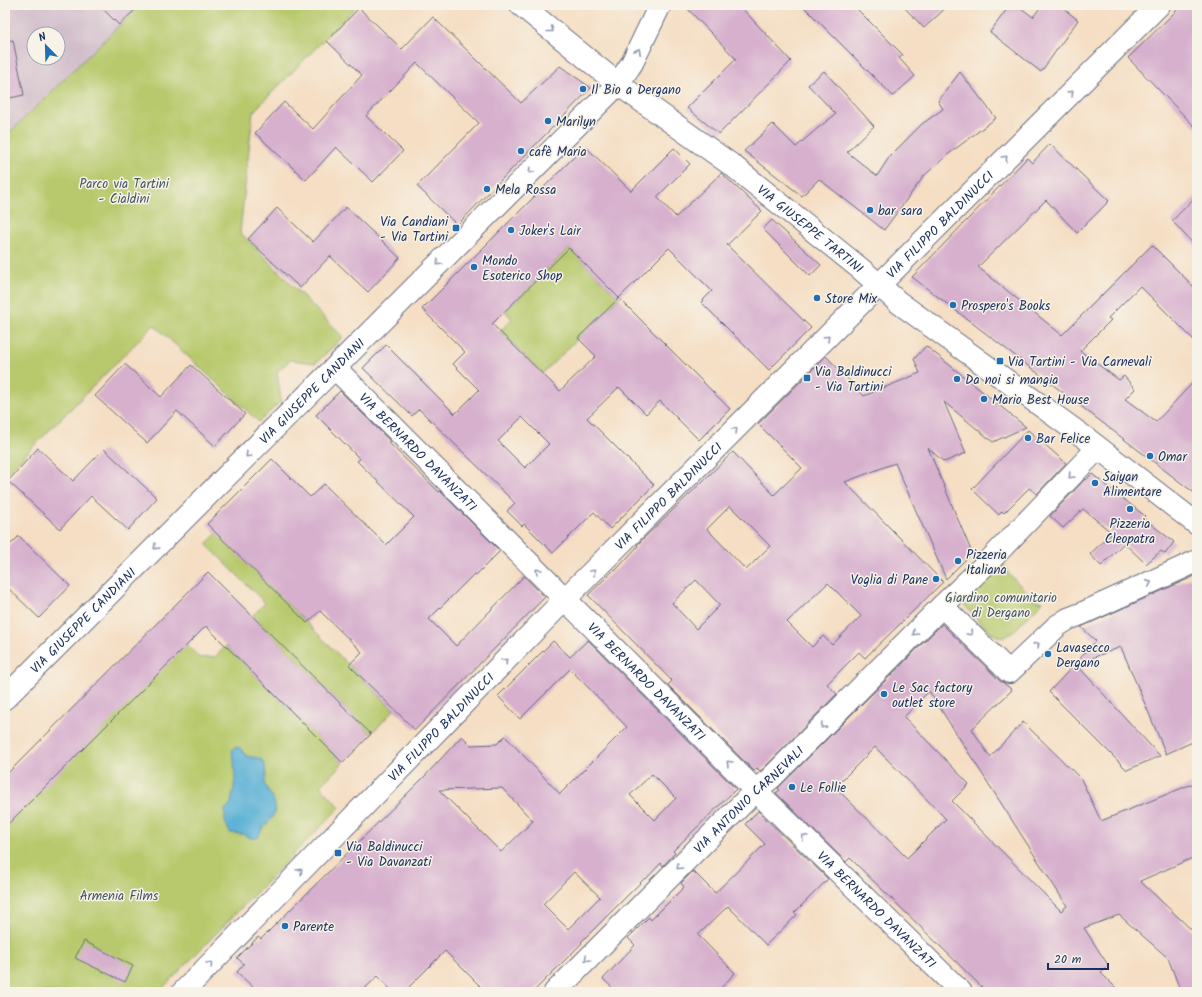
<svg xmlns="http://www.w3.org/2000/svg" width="1202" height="997" font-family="Kalam,sans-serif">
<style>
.industrial{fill:#d1bdcb;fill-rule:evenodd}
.green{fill:#b7c96c;stroke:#697c65}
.water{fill:#58b0d5;stroke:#3a709a}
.building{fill:#d7b0ce;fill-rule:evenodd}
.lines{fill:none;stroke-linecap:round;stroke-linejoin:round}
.minor-casing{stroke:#676c81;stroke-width:24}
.minor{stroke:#fff;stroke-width:22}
.oneway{stroke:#8d97ae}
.poi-dot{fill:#1f6fb2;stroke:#f7f3e8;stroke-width:1.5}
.labels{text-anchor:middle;stroke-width:3;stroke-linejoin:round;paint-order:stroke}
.poi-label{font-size:13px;fill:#1b2f5e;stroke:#f7f3e8;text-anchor:start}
.park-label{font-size:13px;fill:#425662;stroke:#f7f3e8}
.street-label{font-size:13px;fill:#1b2f5e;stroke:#f7f3e8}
</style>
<rect width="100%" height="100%" fill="#f7f3e8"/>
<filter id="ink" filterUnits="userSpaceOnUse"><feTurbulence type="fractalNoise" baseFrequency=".025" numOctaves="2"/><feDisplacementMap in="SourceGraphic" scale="8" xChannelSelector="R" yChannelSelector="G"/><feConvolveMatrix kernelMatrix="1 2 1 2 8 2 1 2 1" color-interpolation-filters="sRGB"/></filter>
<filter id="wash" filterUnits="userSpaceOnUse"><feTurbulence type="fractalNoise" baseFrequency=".012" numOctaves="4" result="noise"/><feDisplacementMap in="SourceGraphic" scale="16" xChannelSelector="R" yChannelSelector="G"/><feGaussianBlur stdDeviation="0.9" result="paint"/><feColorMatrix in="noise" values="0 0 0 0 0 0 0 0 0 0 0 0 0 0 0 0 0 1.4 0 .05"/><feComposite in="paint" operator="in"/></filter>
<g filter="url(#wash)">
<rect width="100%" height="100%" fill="#f5dec3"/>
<path class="industrial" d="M 5,5 L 140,5 L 5,136 ZM 34,34 L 58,34 L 58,58 L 34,58 Z"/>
<path class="green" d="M 140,5 L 358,5 L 253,112 L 240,232 L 343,337 L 316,363 L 290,360 L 277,372 L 281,401 L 259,422 L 154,325 L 5,475 L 5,137 Z
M 569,248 L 619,298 L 542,374 L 500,331 L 512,319 L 505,311 Z
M 217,533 L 394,710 L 371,734 L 252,616 L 265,603 L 206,544 Z
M 1003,563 L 1008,573 L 1034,599 L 1043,602 L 1012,633 L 1004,637 L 997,636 L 990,632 L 963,604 Z
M 187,645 L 200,658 L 215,657 L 226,646 L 343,763 L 320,786 L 340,807 L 159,992 L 13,992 L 5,986 L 5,816 Z"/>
<path class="water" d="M 234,747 L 241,748 C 246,760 251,755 261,759 C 265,764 266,769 266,776 C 265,780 264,782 265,785 C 269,793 277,802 275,811 C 273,821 260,827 259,837 L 254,839 L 241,834 L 230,833 L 225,822 L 225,810 L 231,803 L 234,787 L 235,779 L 234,759 L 232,752 Z"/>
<g id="blocks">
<path class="building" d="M 99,5 L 140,5 L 119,25 Z
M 684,5 L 739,5 L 791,61 L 719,134 L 687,108 L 736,59 Z
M 802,5 L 853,5 L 903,55 L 899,58 L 915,76 L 893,96 Z
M 902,5 L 949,5 L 924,28 Z
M 1010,5 L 1017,5 L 1033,17 L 1042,5 L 1059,5 L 1078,20 L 1041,72 L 990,32 Z
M 1178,5 L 1197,5 L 1197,129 L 1128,58 L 1178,9 Z
M 359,8 L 402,49 L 433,17 L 521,103 L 560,66 L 591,88 L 457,225 L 417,186 L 479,123 L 417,63 L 366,116 L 403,151 L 373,182 L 336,147 L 306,180 L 255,133 L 284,102 L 313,129 L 362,75 L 327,41 Z
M 13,40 L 24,95 L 5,99 L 5,41 Z
M 824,71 L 874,126 L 847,152 L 877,176 L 890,156 L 922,124 L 943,109 L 938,101 L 960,72 L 996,118 L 946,156 L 924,176 L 884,230 L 819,179 L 802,196 L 744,151 L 773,124 L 796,147 L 818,128 L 836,114 L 808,85 Z
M 1050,144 L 1109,201 L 1077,233 L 1046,200 L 978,267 L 1062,335 L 1152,245 L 1197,290 L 1197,343 L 1140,286 L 1108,318 L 1111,320 L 1080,351 L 1119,380 L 1124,376 L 1135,389 L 1125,399 L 1156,422 L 1197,378 L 1197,495 L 912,277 L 1027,158 L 1032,163 Z
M 585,146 L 631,191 L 674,148 L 690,164 L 657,197 L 676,217 L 721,173 L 762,211 L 727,245 L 811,328 L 769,370 L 701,302 L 712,291 L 669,248 L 619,298 L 730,409 L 699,440 L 660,401 L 646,414 L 619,387 L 587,418 L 654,485 L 610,529 L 594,512 L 553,553 L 524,524 L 522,526 L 507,511 L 515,503 L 419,409 L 412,416 L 363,368 L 386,345 L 455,414 L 479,390 L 453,364 L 465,352 L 422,309 ZM 569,248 L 619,298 L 578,338 L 596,356 L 560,391 L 492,324 ZM 522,417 L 549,444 L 525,468 L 498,441 Z
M 1197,195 L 1197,248 L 1172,221 Z
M 346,207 L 400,258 L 368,292 L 330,256 L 300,288 L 248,239 L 277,208 L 313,242 Z
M 772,220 L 821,265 L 810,276 L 763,229 Z
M 926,346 L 1026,427 L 993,442 L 944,402 L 966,453 L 944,462 L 928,448 L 972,553 L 946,579 L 895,463 L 845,482 L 943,582 L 865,658 L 859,652 L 827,684 L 837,694 L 763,769 L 760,771 L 757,768 L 754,771 L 668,685 L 672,681 L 588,595 L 615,569 L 616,570 L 638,546 L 637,545 L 644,538 L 733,452 L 774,495 L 802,468 L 758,424 L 826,356 L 864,396 L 920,373 L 914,359 ZM 730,506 L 770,546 L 746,570 L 707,529 ZM 696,580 L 720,605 L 696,629 L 672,603 ZM 828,583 L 861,616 L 832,645 L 823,636 L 812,647 L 787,622 Z
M 125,364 L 161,397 L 191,365 L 245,414 L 215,446 L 177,411 L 147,443 L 95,396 Z
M 340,391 L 390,441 L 388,442 L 439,492 L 440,491 L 500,551 L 476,575 L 474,574 L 429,619 L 456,646 L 524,576 L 545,597 L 415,730 L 349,665 L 362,652 L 320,611 L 307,623 L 207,524 L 272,459 L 310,497 L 324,484 L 386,545 L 414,517 L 357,461 L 360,459 L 316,415 Z
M 1028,430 L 1066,463 L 1037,494 L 1029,488 L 1004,513 L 1002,511 L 999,515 L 972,489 Z
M 38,448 L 73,481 L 104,449 L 157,498 L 128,530 L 91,496 L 60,529 L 8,481 Z
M 1092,474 L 1145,516 L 1143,518 L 1174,542 L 1165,554 L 1161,551 L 1146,564 L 1124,543 L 1101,566 L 1090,554 L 1112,533 L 1083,509 L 1063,528 L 1050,516 L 1085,479 L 1086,480 Z
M 19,536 L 70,586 L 39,618 L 5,585 L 5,550 Z
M 208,572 L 371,734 L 343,763 L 206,626 L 5,827 L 5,776 Z
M 1197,575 L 1197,740 L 1166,754 L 1121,647 L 1076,664 L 1160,756 L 1127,770 L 1049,692 L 1096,641 L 1081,627 Z
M 942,624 L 1000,681 L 1005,684 L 1012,690 L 972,729 L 990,757 L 1023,722 L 1081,779 L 1101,821 L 1197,782 L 1197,856 L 1140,881 L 1197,935 L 1197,992 L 1181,992 L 1168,958 L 1119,915 L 1084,928 L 1108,965 L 1101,973 L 1120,992 L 987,992 L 850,858 L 846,862 L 776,793 L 780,790 L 778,788 ZM 929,691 L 1067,906 L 1061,911 L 952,801 L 969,784 L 904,717 ZM 875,747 L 946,819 L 907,858 L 835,787 Z
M 588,640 L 736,789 L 673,851 L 675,853 L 663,866 L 661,863 L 646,879 L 645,878 L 581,942 L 582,943 L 533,992 L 486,992 L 445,951 L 404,992 L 393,992 L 378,976 L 361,992 L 258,992 L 237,972 L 244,964 L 237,958 L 258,937 L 261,939 L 425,776 L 462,736 L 471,745 L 497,744 L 505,736 L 560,794 L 627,727 L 570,669 L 520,719 L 498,696 L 553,641 L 570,657 ZM 652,774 L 676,798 L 655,820 L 630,795 ZM 502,788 L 533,821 L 501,852 L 439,790 ZM 574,872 L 600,897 L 568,929 L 543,904 Z
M 758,811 L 828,879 L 794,913 L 797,915 L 766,945 L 728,906 L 698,935 L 735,973 L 717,992 L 617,992 L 603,979 L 635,945 L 628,938 L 649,917 L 651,920 L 684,887 L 681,883 L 693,871 L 715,893 L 765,844 L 745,824 Z
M 84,941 L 133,966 L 125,982 L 75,958 Z"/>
</g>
</g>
<g filter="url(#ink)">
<use href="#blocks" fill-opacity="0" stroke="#676c81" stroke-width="1"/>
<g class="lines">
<g class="minor-casing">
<g id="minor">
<path id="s1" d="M 521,5 L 618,84 L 733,166 L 862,270 L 898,302 L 1091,442 L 1197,524"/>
<path id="s2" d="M 335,368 L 743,778 L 961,992"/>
<path d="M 942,606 L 1009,672 L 1057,626 L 1068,619 L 1081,614 L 1197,561"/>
<path id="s3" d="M 5,698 L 618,84 L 632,63 L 660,5"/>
<path id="s4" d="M 183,992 L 565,599 L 1159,5"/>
<path id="s5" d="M 555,992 L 756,790 L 771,778 L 942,606 L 990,560 L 1098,448"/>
</g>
</g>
<use href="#minor" class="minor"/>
</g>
<defs><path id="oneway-chevron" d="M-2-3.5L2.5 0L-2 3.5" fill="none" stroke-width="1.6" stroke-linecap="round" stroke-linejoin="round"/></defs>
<g class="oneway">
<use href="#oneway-chevron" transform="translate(551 30) rotate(39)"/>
<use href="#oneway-chevron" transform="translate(638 51) rotate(-64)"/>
<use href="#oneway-chevron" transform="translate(1071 93) rotate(-45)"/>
<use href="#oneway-chevron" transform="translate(1005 158) rotate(-45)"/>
<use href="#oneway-chevron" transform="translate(531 171) rotate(135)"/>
<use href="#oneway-chevron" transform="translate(439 263) rotate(135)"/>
<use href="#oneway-chevron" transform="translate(827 338) rotate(-45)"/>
<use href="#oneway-chevron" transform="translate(735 430) rotate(-45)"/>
<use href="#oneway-chevron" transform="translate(248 455) rotate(135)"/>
<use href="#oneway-chevron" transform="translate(1071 476) rotate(134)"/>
<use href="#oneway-chevron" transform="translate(156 547) rotate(135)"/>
<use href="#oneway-chevron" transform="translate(538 571) rotate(-135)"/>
<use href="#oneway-chevron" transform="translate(593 572) rotate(-45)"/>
<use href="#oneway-chevron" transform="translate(1149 583) rotate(-24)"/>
<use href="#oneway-chevron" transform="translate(915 633) rotate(135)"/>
<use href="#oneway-chevron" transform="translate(970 633) rotate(45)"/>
<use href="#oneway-chevron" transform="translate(1037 645) rotate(-44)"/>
<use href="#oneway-chevron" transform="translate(505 661) rotate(-46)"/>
<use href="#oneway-chevron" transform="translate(823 726) rotate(135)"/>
<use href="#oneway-chevron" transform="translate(729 763) rotate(-135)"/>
<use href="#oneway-chevron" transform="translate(804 837) rotate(-135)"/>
<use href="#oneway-chevron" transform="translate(679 867) rotate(135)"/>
<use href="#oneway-chevron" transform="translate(300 871) rotate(-45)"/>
<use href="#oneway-chevron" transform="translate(587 959) rotate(135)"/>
<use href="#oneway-chevron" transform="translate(210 964) rotate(-46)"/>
</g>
</g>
<g class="poi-dot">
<circle cx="583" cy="89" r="4"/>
<circle cx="548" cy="121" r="4"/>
<circle cx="521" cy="151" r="4"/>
<circle cx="487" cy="189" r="4"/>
<circle cx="870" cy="210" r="4"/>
<rect x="452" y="224" width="8" height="8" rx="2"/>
<circle cx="511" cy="230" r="4"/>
<circle cx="474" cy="267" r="4"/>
<circle cx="817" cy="298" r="4"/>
<circle cx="953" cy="305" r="4"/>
<rect x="996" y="357" width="8" height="8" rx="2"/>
<rect x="803" y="374" width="8" height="8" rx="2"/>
<circle cx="957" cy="379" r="4"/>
<circle cx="984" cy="399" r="4"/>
<circle cx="1028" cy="438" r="4"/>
<circle cx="1150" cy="456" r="4"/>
<circle cx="1095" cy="483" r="4"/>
<circle cx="1130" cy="509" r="4"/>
<circle cx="958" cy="561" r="4"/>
<circle cx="936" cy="579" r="4"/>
<circle cx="1048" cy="654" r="4"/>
<circle cx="884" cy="694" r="4"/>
<circle cx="792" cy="787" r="4"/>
<rect x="334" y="849" width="8" height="8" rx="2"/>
<circle cx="285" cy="926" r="4"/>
</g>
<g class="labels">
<g class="poi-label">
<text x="591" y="94">Il Bio a Dergano</text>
<text x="556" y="126">Marilyn</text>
<text x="529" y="156">cafè Maria</text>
<text x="495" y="194">Mela Rossa</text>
<text x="878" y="215">bar sara</text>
<text x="448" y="226" text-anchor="end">Via Candiani<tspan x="448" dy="15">- Via Tartini</tspan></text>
<text x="519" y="235">Joker's Lair</text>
<text x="482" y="265">Mondo<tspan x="482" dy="15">Esoterico Shop</tspan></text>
<text x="825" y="303">Store Mix</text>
<text x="961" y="310">Prospero's Books</text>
<text x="1008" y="366">Via Tartini - Via Carnevali</text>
<text x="815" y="376">Via Baldinucci<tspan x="815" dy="15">- Via Tartini</tspan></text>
<text x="965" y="384">Da noi si mangia</text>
<text x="992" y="404">Mario Best House</text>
<text x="1036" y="443">Bar Felice</text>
<text x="1158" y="461">Omar</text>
<text x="1103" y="481">Saiyan<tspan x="1103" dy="15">Alimentare</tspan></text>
<text x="1130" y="528" text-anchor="middle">Pizzeria<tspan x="1130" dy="15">Cleopatra</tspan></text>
<text x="966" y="559">Pizzeria<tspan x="966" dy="15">Italiana</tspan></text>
<text x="928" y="584" text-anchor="end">Voglia di Pane</text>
<text x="1056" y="652">Lavasecco<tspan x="1056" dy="15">Dergano</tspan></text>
<text x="892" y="692">Le Sac factory<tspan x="892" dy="15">outlet store</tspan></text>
<text x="800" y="792">Le Follie</text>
<text x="346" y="851">Via Baldinucci<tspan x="346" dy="15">- Via Davanzati</tspan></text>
<text x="293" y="931">Parente</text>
</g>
<g class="park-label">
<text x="124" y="188">Parco via Tartini<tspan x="124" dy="15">- Cialdini</tspan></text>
<text x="1001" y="602">Giardino comunitario<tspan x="1001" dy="15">di Dergano</tspan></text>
<text x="119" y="900">Armenia Films</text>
</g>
<g class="street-label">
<text dy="5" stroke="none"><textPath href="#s4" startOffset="1078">VIA FILIPPO BALDINUCCI</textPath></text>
<text dy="5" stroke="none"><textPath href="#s1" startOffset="366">VIA GIUSEPPE TARTINI</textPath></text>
<text dy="5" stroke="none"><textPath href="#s3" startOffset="434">VIA GIUSEPPE CANDIANI</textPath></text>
<text dy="5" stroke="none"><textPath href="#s2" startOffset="118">VIA BERNARDO DAVANZATI</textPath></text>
<text dy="5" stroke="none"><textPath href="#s4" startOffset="694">VIA FILIPPO BALDINUCCI</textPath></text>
<text dy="5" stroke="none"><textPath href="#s3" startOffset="110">VIA GIUSEPPE CANDIANI</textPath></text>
<text dy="5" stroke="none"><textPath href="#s2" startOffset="442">VIA BERNARDO DAVANZATI</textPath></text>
<text dy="5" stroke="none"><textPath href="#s4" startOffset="370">VIA FILIPPO BALDINUCCI</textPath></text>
<text dy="5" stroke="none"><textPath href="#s5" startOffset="273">VIA ANTONIO CARNEVALI</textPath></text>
<text dy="5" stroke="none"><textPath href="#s2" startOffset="766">VIA BERNARDO DAVANZATI</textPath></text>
</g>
</g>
<rect width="1202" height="997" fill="none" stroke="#f7f3e8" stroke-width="20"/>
<g transform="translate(46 46) rotate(337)"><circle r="19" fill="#f7f3e8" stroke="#9fa5b1"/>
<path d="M0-3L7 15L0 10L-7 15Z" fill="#1f6fb2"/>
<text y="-6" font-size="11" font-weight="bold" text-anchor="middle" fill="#1b2f5e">N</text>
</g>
<path d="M1048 963v6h60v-6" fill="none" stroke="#1b2f5e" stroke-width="2"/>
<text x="1054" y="963" font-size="12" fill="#1b2f5e" stroke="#f7f3e8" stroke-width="3" paint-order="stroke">20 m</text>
</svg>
